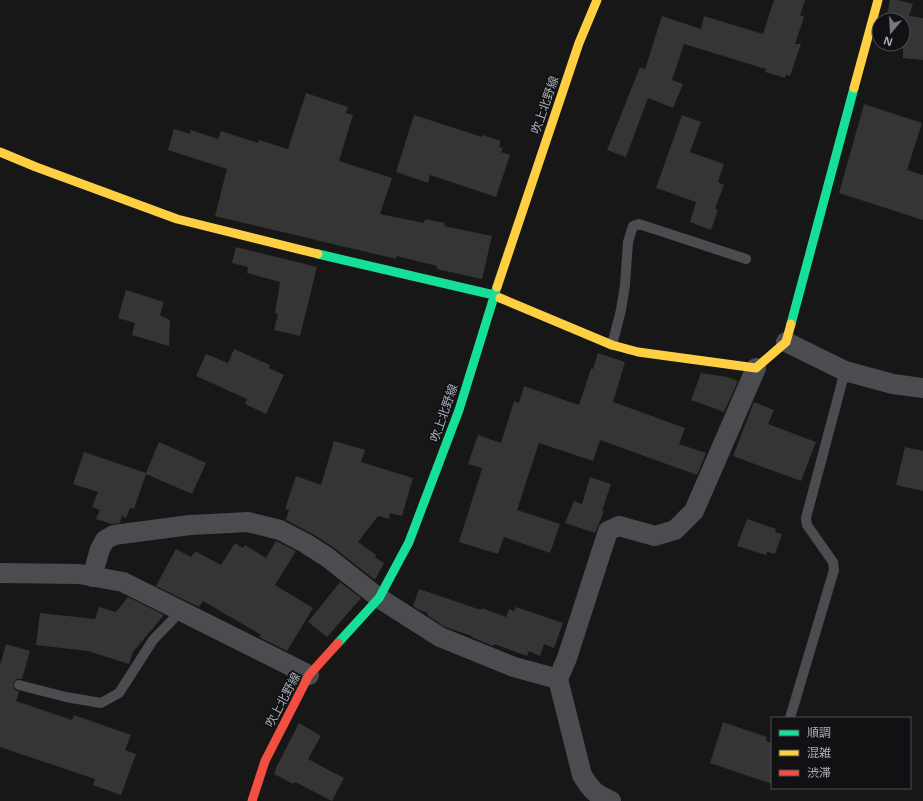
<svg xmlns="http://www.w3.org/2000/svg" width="923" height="801" font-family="'Open Sans','Noto Sans JP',sans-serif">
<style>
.building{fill:#353536}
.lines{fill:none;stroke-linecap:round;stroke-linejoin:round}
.lane{stroke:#4b4c50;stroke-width:10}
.street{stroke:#4b4c50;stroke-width:20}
.fast{stroke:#16e098;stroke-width:9}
.slow{stroke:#ffcf43;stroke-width:9}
.jam{stroke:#f24e42;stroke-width:9}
.labels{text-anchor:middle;stroke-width:3.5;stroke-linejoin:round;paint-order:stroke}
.street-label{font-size:12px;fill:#a8adb8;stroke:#111113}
</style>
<rect width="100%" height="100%" fill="#171717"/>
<path class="building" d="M 774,0 L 805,0 L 800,15 L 804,17 L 795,44 L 801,44 L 790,76 L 786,75 L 785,78 L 765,72 L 766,69 L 684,44 L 672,80 L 683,84 L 673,108 L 648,98 L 626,157 L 607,150 L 640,67 L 645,69 L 662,16 L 701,29 L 704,16 L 763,34 Z
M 890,0 L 897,0 L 913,4 L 909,16 L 923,18 L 923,60 L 903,58 L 903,49 L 885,44 L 903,44 L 903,20 L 886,20 Z
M 306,93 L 348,107 L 346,113 L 353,115 L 339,161 L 392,178 L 380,214 L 424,223 L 425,219 L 445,223 L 444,226 L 492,236 L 482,279 L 437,269 L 437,266 L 397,256 L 396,259 L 215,216 L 227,169 L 168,150 L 174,129 L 190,134 L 191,130 L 218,139 L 221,131 L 258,143 L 259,140 L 288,149 Z
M 864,104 L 922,123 L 907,170 L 923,175 L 923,220 L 839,193 Z
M 414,115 L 482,137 L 483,135 L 501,141 L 499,147 L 503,148 L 501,152 L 510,155 L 496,197 L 430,175 L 428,183 L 396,172 Z
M 682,115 L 701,122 L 690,152 L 724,164 L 718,182 L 724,185 L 715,209 L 718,210 L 711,230 L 690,222 L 696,202 L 656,188 Z
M 236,247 L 317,267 L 300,336 L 274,330 L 278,314 L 275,313 L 280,282 L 247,273 L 248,267 L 232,263 Z
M 126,290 L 164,302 L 160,315 L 170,320 L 169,346 L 132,335 L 135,323 L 118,318 Z
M 234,349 L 270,365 L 269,368 L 284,375 L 266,414 L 245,404 L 247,399 L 196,376 L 206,354 L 228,363 Z
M 598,353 L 625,362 L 613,402 L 685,428 L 679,444 L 706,453 L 697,475 L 600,440 L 593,461 L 539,443 L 517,510 L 560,524 L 550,553 L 504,537 L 498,554 L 459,542 L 481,472 L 482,468 L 468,464 L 478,435 L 501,443 L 514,401 L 519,403 L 524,386 L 579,405 L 591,369 L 593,369 Z
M 701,373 L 727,377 L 738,381 L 724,412 L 691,400 Z
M 754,402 L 774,410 L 768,424 L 816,442 L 801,481 L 733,456 Z
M 334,441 L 365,450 L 361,462 L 413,478 L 402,516 L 390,513 L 389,519 L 378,516 L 358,542 L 376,555 L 375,557 L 384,563 L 375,580 L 333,547 L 311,533 L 286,520 L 289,510 L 285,509 L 296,476 L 321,485 Z
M 159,442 L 206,463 L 192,494 L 146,474 L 134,509 L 130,508 L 126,518 L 122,516 L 120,523 L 112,524 L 96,519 L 100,510 L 92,507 L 98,492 L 73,484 L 84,452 L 146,473 Z
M 905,447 L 923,451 L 923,491 L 896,485 Z
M 590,477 L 611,484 L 602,511 L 604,511 L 595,533 L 565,523 L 574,501 L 582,504 Z
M 747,519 L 776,529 L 775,532 L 782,534 L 775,554 L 767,552 L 766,555 L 737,546 Z
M 276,541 L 296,551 L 275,585 L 313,608 L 287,651 L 259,637 L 261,635 L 203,601 L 199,607 L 156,586 L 176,549 L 191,557 L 195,551 L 221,565 L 235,543 L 243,548 L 245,545 L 266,558 Z
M 340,582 L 361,598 L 327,637 L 308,622 Z
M 419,589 L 481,610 L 482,608 L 506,617 L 509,609 L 514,611 L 516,607 L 563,623 L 554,648 L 544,644 L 540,656 L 529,651 L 527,656 L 494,644 L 493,646 L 471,637 L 472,636 L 445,627 L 427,615 L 428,613 L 419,610 L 413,606 Z
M 128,597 L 164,615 L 133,652 L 129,664 L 88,651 L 36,645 L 40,613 L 95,619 L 99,607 L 116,612 Z
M 6,644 L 30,651 L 22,679 L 17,679 L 13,683 L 14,689 L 19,692 L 16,701 L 72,720 L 74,715 L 131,735 L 125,750 L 136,754 L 121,795 L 93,785 L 95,779 L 0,747 L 0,665 Z
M 723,722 L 767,737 L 766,741 L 772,743 L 772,784 L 710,763 Z
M 299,723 L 321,736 L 308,759 L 344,778 L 332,801 L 295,782 L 293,784 L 274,774 L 277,766 Z"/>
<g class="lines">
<path class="lane" d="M 612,345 L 621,310 L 625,285 L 628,242 L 633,226 L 639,224 L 746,259
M 19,685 L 66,697 L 101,703 L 119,693 L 153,640 L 181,611
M 790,718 L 834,570 L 833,562 L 807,525 L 806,518 L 845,371"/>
<path class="street" d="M 786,342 L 845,371 L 893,384 L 923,388
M 0,573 L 79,574 L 123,582 L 309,675
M 92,577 L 100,549 L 105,540 L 114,535 L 190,525 L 248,522 L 280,530 L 305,543 L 327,557 L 379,598 L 440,637 L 514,667 L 558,679 L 582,775 C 591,790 595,794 611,801
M 558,679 L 567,658 L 608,531 L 619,526 L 655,536 L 675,530 L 694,511 L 756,368"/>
<path class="fast" d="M 318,254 L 494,295 L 500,298
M 791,324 L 854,88
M 338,643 L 379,598 L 409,542 L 459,410 L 497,287"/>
<path class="slow" d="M 854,88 L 878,0
M 0,152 L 36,167 L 177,219 L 318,254
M 497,287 L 579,43 L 597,0
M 500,298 L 612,345 L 638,352 L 756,368 L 786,342 L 791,324"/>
<path class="jam" d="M 252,801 L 265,761 L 309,675 L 338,643"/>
</g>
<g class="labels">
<g class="street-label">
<text transform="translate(545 105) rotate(-71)" y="4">吹上北野線</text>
<text transform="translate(444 413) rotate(-71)" y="4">吹上北野線</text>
<text transform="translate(283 700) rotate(-62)" y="4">吹上北野線</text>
</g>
</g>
<rect x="771" y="717" width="140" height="72" fill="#111113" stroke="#4d4f55"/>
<rect x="779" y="730" width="20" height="6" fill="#16e098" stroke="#4d4f55"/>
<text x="807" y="737" font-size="12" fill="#a8adb8">順調</text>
<rect x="779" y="750" width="20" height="6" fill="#ffcf43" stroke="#4d4f55"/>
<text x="807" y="757" font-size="12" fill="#a8adb8">混雑</text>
<rect x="779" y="770" width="20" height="6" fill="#f24e42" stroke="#4d4f55"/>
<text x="807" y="777" font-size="12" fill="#a8adb8">渋滞</text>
<g transform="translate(891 32) rotate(198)"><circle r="19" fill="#111113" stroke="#4d4f55"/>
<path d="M0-3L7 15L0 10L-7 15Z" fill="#757880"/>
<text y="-6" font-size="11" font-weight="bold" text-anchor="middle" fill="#a8adb8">N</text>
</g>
</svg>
